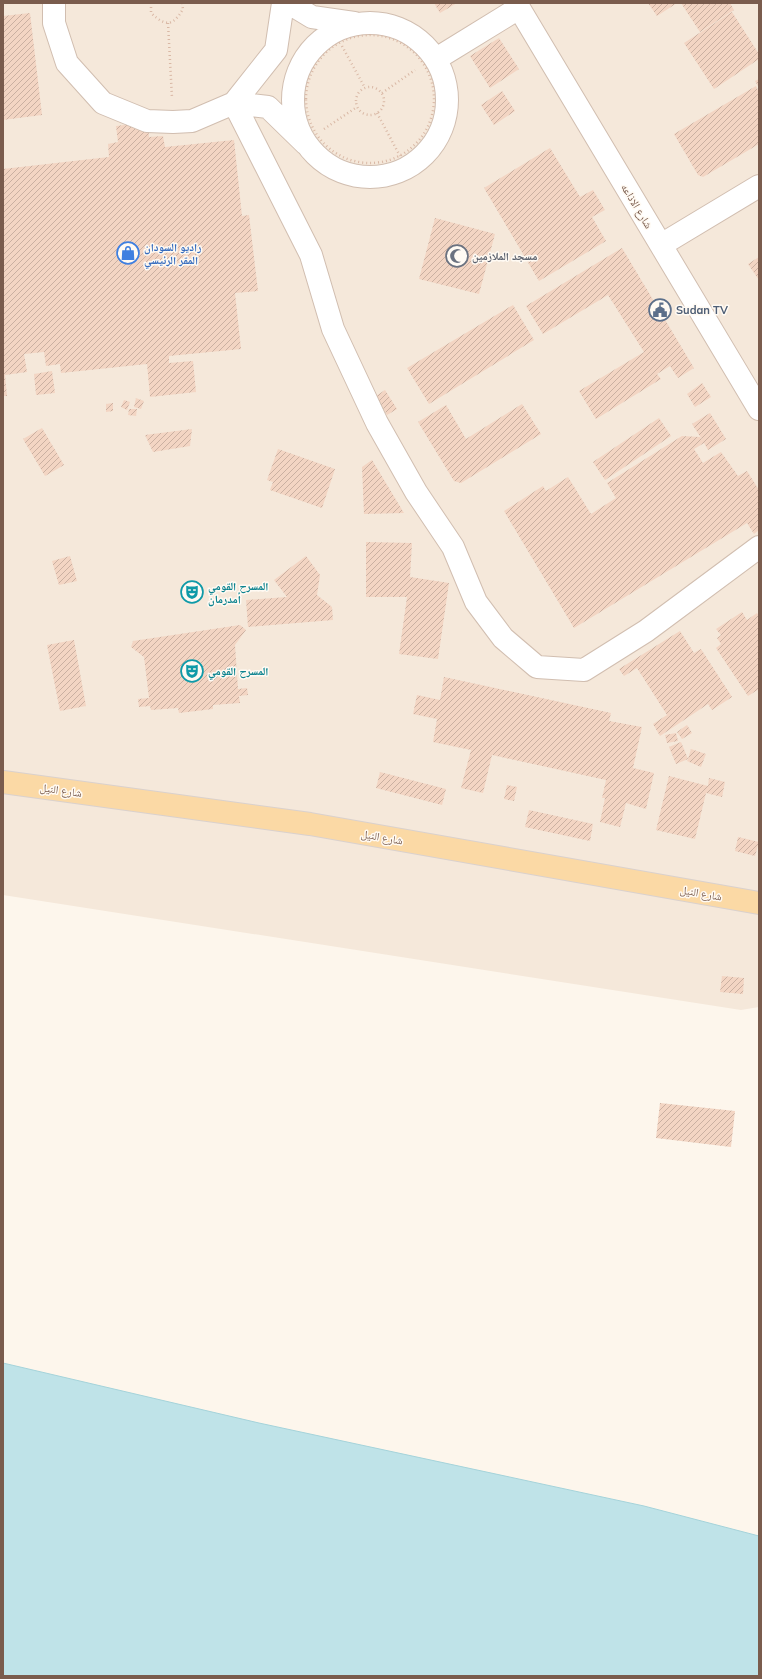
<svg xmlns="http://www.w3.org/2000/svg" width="762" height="1679" font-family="Mulish,'Noto Naskh Arabic',sans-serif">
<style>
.residential{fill:#f5e8da}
.water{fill:#bfe3e8;stroke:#a5d3da}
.building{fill:url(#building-hatch)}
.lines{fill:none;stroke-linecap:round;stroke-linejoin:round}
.minor-casing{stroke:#d1beb0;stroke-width:24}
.major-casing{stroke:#dad1cd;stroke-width:24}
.path{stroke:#d9b8a5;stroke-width:2.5;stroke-dasharray:1 3;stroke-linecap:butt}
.minor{stroke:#fff;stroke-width:22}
.major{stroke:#fbd9a5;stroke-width:22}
.labels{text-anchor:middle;stroke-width:3;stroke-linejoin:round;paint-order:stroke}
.street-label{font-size:11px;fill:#7a5c4d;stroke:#fffaf3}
.shop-label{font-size:11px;font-weight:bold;fill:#366cbe;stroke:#fffaf3;text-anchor:start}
.worship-label{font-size:11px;font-weight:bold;fill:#5b616d;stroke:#fffaf3;text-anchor:start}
.service-label{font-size:11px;font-weight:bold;fill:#4e5e75;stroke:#fffaf3;text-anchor:start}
.culture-label{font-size:11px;font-weight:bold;fill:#0d838f;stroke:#fffaf3;text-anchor:start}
</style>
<defs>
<pattern id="building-hatch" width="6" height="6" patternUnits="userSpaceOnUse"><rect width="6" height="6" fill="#f3d5c3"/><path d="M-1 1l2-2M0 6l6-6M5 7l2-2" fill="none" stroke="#cab0a1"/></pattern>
</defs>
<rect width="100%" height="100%" fill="#fdf6ec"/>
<path class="residential" d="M 3,3 L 759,3 L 759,1007 L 741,1010 L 3,895 Z"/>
<path class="water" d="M 3,1363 L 259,1423 L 644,1506 L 759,1536 L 759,1676 L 3,1676 Z"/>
<path class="building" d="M 434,3 L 457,3 L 440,13 Z
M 648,3 L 677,3 L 657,16 Z
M 681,3 L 730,3 L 734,10 L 700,32 Z
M 732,12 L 759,54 L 759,59 L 714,89 L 684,43 Z
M 30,13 L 42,115 L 3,120 L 3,16 Z
M 499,38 L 519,69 L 490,88 L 470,56 Z
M 759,79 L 759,88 L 755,81 Z
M 756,86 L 759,92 L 759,144 L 703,177 L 698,175 L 674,134 Z
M 502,91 L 515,111 L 494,125 L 481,105 Z
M 148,122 L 149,137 L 163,136 L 165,147 L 234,140 L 242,216 L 249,215 L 258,291 L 235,293 L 241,349 L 169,356 L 169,363 L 193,361 L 196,392 L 150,397 L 147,364 L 61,373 L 60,364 L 46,366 L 44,352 L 24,354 L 27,372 L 5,375 L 7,396 L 3,396 L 3,169 L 109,157 L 108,144 L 118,142 L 116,126 Z
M 550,148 L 580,197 L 593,190 L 605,210 L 592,217 L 606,241 L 539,281 L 484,188 Z
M 435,218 L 495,234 L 479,294 L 419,279 Z
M 622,248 L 694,368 L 678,378 L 670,366 L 657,374 L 661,379 L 596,419 L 579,391 L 644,352 L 608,295 L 543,334 L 526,306 Z
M 759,257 L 759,280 L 748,264 Z
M 513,305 L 534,340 L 429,404 L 407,368 Z
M 52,371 L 55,393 L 36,395 L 34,374 Z
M 702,383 L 711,397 L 695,407 L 687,394 Z
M 385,390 L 397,409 L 387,415 L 376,396 Z
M 136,398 L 144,401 L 141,409 L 134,407 Z
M 124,400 L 130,402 L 127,410 L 121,407 Z
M 113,403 L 113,411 L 106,412 L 106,404 Z
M 522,404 L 541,434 L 461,483 L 454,481 L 418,422 L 446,405 L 466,439 Z
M 129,409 L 137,409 L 136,416 L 128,415 Z
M 710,413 L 726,439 L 708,450 L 704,443 L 694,449 L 703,463 L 721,452 L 738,476 L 747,471 L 759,490 L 759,530 L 754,534 L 747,523 L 574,628 L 504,511 L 543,486 L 546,491 L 568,477 L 591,514 L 616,498 L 607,483 L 682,436 L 700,437 L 703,441 L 692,424 Z
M 659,418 L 671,436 L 605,480 L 593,462 Z
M 42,428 L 64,465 L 45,476 L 23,439 Z
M 192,429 L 190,446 L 153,452 L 145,435 Z
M 278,449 L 335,469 L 322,508 L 270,490 L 273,482 L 267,480 Z
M 372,460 L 404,513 L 364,514 L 362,467 Z
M 366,542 L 412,543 L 410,577 L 449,583 L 438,659 L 399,654 L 407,597 L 366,597 Z
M 70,556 L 77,581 L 59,585 L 52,561 Z
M 306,556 L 320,575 L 317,595 L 332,607 L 333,620 L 248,627 L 246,600 L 287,597 L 274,580 Z
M 742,612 L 747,620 L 757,613 L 759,616 L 759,689 L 748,696 L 716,648 L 721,644 L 717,638 L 721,635 L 716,629 Z
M 240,625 L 246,630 L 235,645 L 238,689 L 247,688 L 248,695 L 239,696 L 240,703 L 213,705 L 213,709 L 179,713 L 178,708 L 151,710 L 150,706 L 139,707 L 138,699 L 149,698 L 144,657 L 131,647 L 133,641 Z
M 680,631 L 694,653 L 701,649 L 732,697 L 712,710 L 708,704 L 660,736 L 653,724 L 667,715 L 637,668 L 624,676 L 619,669 Z
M 74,640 L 86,706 L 60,711 L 47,645 Z
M 444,677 L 611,713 L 609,721 L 642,727 L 633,768 L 654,773 L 646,809 L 626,803 L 620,827 L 600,822 L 605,798 L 602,798 L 606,780 L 492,755 L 483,793 L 461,788 L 471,750 L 433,742 L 437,719 L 413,714 L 417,695 L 440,700 Z
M 687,725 L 692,733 L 682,739 L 677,732 Z
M 676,733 L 678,741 L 667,743 L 665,735 Z
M 681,742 L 688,759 L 691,749 L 706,754 L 701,767 L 687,761 L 688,759 L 676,764 L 669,747 Z
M 380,772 L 446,789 L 442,805 L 376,788 Z
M 669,776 L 708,786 L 709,778 L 725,782 L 722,797 L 706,793 L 695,839 L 656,830 Z
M 507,785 L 517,787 L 514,801 L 504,799 Z
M 529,810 L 593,824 L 590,841 L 525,827 Z
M 738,837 L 759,842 L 755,856 L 735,851 Z
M 722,976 L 744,978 L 743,994 L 720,992 Z
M 660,1103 L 735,1111 L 731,1147 L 656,1138 Z"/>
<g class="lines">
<g class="minor-casing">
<path id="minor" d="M 54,3 L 54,23 L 67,63 L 103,103 L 147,121 L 173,122 L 192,121 L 234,103 L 276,50 L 283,3
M 289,3 L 312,17 L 354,23
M 516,3 L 759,409
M293 100a77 77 0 1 1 154 0a77 77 0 1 1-154 0Z
M 436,59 L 519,8
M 306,144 L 268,107 L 234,103 L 311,255 L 333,329 L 377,423 L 416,492 L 453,547 L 476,602 L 503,638 L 537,667 L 584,670 L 646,631 L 759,547
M 661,245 L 759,186"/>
</g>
<g class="major-casing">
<path id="major" d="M 3,782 L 310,824 L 759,903"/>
</g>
<path class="path" d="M 151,3 L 151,13 C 166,27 173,26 183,9 L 182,3
M 168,23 L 172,98
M306 99a64 64 0 1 1 128 0a64 64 0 1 1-128 0Z
M 342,46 L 365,88
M356 101a14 14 0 1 1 28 0a14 14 0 1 1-28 0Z
M 382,93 L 415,70
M 377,113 L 400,156
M 324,129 L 357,107"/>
<use href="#minor" class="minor"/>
<use href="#major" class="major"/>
</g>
<defs>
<g id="shop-ring" transform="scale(1.15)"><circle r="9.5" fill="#fffaf3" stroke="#3f7fe0" stroke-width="1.5"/><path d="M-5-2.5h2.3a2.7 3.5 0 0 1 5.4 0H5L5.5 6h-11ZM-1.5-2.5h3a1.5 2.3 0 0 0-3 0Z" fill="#3f7fe0"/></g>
<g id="mosque-ring" transform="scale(1.15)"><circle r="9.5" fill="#fffaf3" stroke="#6b7280" stroke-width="1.5"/><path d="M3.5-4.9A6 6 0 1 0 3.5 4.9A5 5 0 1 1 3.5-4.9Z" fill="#6b7280"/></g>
<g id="civic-ring" transform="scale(1.15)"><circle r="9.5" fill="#fffaf3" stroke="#5c6f8a" stroke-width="1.5"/><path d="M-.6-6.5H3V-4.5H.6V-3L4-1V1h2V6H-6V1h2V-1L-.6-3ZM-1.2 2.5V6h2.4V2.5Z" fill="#5c6f8a"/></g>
<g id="theatre-ring" transform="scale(1.15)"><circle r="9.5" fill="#fffaf3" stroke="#0f9aa8" stroke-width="1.5"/><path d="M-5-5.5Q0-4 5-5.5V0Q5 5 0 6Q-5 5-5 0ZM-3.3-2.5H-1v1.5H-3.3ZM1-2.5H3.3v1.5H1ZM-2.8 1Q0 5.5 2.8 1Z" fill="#0f9aa8"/></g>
</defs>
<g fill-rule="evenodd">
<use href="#shop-ring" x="128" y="253"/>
<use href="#mosque-ring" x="457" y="256"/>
<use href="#civic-ring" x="660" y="310"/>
<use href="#theatre-ring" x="192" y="592"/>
<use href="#theatre-ring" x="192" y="671"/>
</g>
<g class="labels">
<g class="street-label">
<text transform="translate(637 206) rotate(59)" y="4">شارع الاذاعه</text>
<text transform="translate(61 790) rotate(8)" y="4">شارع النيل</text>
<text transform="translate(382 837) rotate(10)" y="4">شارع النيل</text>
<text transform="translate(701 893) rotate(10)" y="4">شارع النيل</text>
</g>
<g class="shop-label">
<text x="144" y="251">راديو السودان<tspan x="144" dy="13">المقر الرئيسي</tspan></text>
</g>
<g class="worship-label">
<text x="472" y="260">مسجد الملازمين</text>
</g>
<g class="service-label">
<text x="676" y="314">Sudan TV</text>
</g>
<g class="culture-label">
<text x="208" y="590">المسرح القومي<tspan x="208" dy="13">أمدرمان</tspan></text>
<text x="208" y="675">المسرح القومي</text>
</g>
</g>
<rect width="762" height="1679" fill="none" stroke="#7a5c4d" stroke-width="8"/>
</svg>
